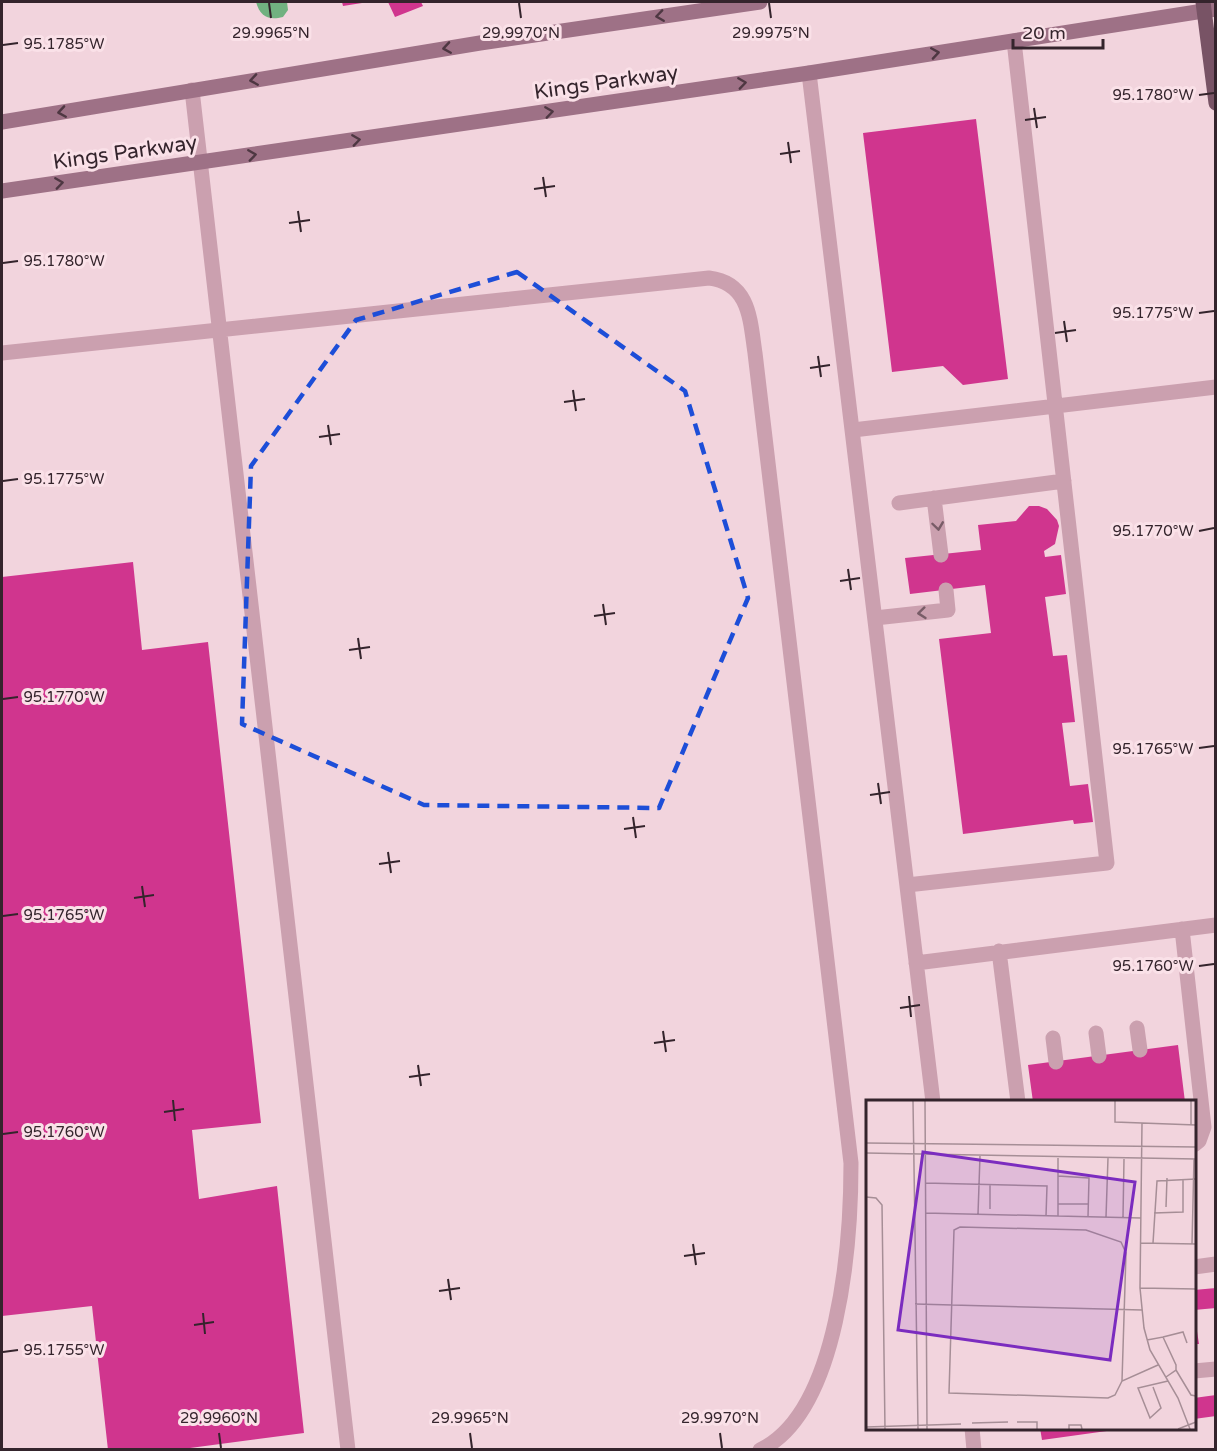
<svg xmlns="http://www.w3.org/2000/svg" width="1217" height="1451" font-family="'Varela Round',sans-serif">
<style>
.water{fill:#71b180}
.building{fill:#d0358e}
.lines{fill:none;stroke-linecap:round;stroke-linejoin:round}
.lane{stroke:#cba0af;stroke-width:15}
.secondary{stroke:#9e7186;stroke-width:15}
.primary{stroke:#785365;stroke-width:15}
.oneway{stroke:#4e3742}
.oneway2{stroke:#785c67}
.marked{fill:none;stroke:#1d4ed8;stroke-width:4.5;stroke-dasharray:12 8;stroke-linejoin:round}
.ticks{fill:none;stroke:#34242c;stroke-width:2}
.labels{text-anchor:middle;stroke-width:6;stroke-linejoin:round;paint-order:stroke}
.street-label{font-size:21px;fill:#34242c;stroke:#fae1e8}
.inset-road{fill:none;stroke:#a68e96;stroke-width:1.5}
.view{fill:#7b2cbf;fill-opacity:0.15;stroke:#7b2cbf;stroke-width:3}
.inset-edge{fill:none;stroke:#34242c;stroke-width:3}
.ticks-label{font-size:15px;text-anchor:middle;fill:#34242c;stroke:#fae1e8;stroke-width:6;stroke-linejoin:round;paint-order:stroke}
</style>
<rect width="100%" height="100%" fill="#f2d4dd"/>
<path class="water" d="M 256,2 L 287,2 L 288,10 L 283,17 C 268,21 260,16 256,2 Z"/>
<path class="building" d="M 342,2 L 361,2 L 362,3 L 343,6 Z
M 388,2 L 421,2 L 423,6 L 395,17 Z
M 976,119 L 1008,379 L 963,385 L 943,366 L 892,372 L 863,133 Z
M 1029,506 L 1039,506 L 1047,509 L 1057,520 L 1059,526 L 1055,544 L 1044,551 L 1045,557 L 1061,555 L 1066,594 L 1045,597 L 1053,656 L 1067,655 L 1075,722 L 1062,723 L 1070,786 L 1088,784 L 1093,822 L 1074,824 L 1073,820 L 963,834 L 939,639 L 991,633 L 985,585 L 910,594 L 905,558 L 981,550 L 978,525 L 1016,521 Z
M 133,562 L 142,650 L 208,642 L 261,1123 L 192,1130 L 199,1199 L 277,1186 L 304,1433 L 175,1450 L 108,1450 L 92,1306 L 2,1316 L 2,577 Z
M 1178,1045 L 1185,1102 L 1033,1102 L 1028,1065 Z
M 1216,1288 L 1216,1308 L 1194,1310 L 1194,1290 Z
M 1194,1312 L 1199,1344 L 1194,1344 Z
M 1216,1395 L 1216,1416 L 1194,1419 L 1194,1398 Z
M 1040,1428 L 1114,1428 L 1114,1430 L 1042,1440 Z"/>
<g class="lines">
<path class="lane" d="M 809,73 L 933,1102
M 192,90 L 348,1450
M 2,353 L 709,278 C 750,283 750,320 755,353 L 851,1163 C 851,1240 840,1412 760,1450
M 853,430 L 1216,387
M 934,498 L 941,555
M 899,503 L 1064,481
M 875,618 L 948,610 L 946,590
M 907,885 L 1107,863 L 1014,41
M 1182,929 L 1204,1127 L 1199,1141 L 1194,1145
M 999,951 L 1018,1102
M 916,963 L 1216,925
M 1137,1028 L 1140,1050
M 1096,1033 L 1099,1056
M 1053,1038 L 1056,1062
M 1194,1267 L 1216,1264
M 1194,1371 L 1216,1369
M 972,1428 L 974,1450"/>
<path class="secondary" d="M 2,122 L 480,43 L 760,2
M 2,191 L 809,73 L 1216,9"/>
<path class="primary" d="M 1203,2 L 1216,103"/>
</g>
<defs><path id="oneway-chevron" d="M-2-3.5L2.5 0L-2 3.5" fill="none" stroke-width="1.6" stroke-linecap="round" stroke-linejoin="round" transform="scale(1.5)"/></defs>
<g class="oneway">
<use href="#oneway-chevron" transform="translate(660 16) rotate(172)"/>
<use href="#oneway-chevron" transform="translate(447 48) rotate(171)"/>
<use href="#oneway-chevron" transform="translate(935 53) rotate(-9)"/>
<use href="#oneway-chevron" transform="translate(254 80) rotate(171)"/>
<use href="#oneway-chevron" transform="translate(742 83) rotate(-8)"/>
<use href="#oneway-chevron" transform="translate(62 112) rotate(171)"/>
<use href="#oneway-chevron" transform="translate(549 112) rotate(-8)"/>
<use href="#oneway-chevron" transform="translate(356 140) rotate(-8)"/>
<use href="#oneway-chevron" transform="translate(252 155) rotate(-8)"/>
<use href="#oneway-chevron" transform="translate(59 183) rotate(-8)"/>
</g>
<g class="oneway2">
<use href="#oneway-chevron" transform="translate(938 526) rotate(82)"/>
<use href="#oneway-chevron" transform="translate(922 613) rotate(174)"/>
</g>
<path class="marked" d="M 517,272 L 685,391 L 748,598 L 659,808 L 424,805 L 242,724 L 251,466 L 356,320 Z"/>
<path class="ticks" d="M 269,3 L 271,18M 519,3 L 521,18M 769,3 L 771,18M 3,45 L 18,43M 1199,95 L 1214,93M 1034,108 L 1037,128M 1025,120 L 1046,117M 788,142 L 791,163M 780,154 L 800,151M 543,177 L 546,197M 534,189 L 555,186M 298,211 L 301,232M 289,223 L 310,220M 3,263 L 18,261M 1199,313 L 1214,311M 1064,321 L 1067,342M 1055,333 L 1076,330M 818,356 L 821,377M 810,368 L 830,365M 573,390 L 576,411M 564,402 L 585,399M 328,425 L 331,445M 319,437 L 340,434M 3,481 L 18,479M 1199,531 L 1214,528M 848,569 L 851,590M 840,581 L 860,578M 603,604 L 606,625M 594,616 L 615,613M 358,638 L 361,659M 349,650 L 370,647M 3,699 L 18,697M 1199,748 L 1214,746M 878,783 L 881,804M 870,795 L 890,792M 633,817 L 636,838M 624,829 L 645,826M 388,852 L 391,873M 379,864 L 400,861M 142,886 L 145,907M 134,898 L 154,895M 3,916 L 18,914M 1199,966 L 1214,964M 909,996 L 911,1017M 900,1008 L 920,1005M 663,1031 L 666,1052M 654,1043 L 675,1040M 418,1065 L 421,1086M 409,1077 L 430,1074M 173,1100 L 175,1121M 164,1112 L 184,1109M 3,1134 L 18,1132M 693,1244 L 696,1265M 684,1256 L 705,1253M 448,1279 L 451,1300M 439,1291 L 460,1288M 203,1313 L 205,1334M 194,1325 L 214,1322M 3,1352 L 18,1350M 219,1433 L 221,1448M 470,1433 L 472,1448M 720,1433 L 722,1448"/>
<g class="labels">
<g class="street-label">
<text transform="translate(606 82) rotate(-8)" y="7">Kings Parkway</text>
<text transform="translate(125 152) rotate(-8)" y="7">Kings Parkway</text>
</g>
</g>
<g transform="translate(866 1100)">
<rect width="330" height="330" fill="#f2d4dd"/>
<path class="inset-road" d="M 47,1 L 52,329M 59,1 L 61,329M 249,1 L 249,22 L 330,25M 276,23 L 274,188 L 278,228 L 284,250 L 312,298 L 324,329M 325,25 L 325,1M 0,43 L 330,47M 0,53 L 330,59M 192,76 L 223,78 L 222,117M 59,83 L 181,86 L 180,116M 0,97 L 10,98 L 16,105 L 19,329M 192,104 L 223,104M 300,107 L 301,78M 124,109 L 124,85M 59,113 L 275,118M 288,113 L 317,112 L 317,79M 112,114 L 114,56M 192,116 L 192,58M 240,117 L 242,58M 257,117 L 258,59M 274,143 L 330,144M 287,143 L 291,81 L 330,79M 326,144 L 328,59M 274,188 L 330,189M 49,204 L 276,210M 297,237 L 317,232 L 321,243M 281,240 L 297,237 L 310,265 L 310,270 L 300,277M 310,270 L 325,295 L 330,296M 256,281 L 260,153 L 255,142 L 220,130 L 94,127 L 88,130 L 83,293 L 242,298 L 249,295 L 256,281 L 292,265M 287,287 L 295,308 L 284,318 L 272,288 L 302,281M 151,322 L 171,322 L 171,329M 106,323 L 142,322M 0,327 L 95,324M 203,329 L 203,325 L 215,325 L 216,329M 312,329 L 330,322"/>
<path class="view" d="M 57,52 L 269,82 L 244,260 L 32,230 Z"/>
<rect width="330" height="330" class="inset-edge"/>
</g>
<g class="ticks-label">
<text x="271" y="38">29.9965°N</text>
<text x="521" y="38">29.9970°N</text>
<text x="771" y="38">29.9975°N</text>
<text x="64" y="49">95.1785°W</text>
<text x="1153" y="100">95.1780°W</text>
<text x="64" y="266">95.1780°W</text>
<text x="1153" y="318">95.1775°W</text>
<text x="64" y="484">95.1775°W</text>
<text x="1153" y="536">95.1770°W</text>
<text x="64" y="702">95.1770°W</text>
<text x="1153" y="754">95.1765°W</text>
<text x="64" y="920">95.1765°W</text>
<text x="1153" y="971">95.1760°W</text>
<text x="64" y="1137">95.1760°W</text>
<text x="64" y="1355">95.1755°W</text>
<text x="219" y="1423">29.9960°N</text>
<text x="470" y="1423">29.9965°N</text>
<text x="720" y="1423">29.9970°N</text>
</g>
<rect width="1217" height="1451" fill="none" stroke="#34242c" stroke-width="6"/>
<path d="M1013 39v9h90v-9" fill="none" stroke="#34242c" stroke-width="3"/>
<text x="1022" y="39" font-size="18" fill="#34242c" stroke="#fae1e8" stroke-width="4.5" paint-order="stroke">20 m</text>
</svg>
